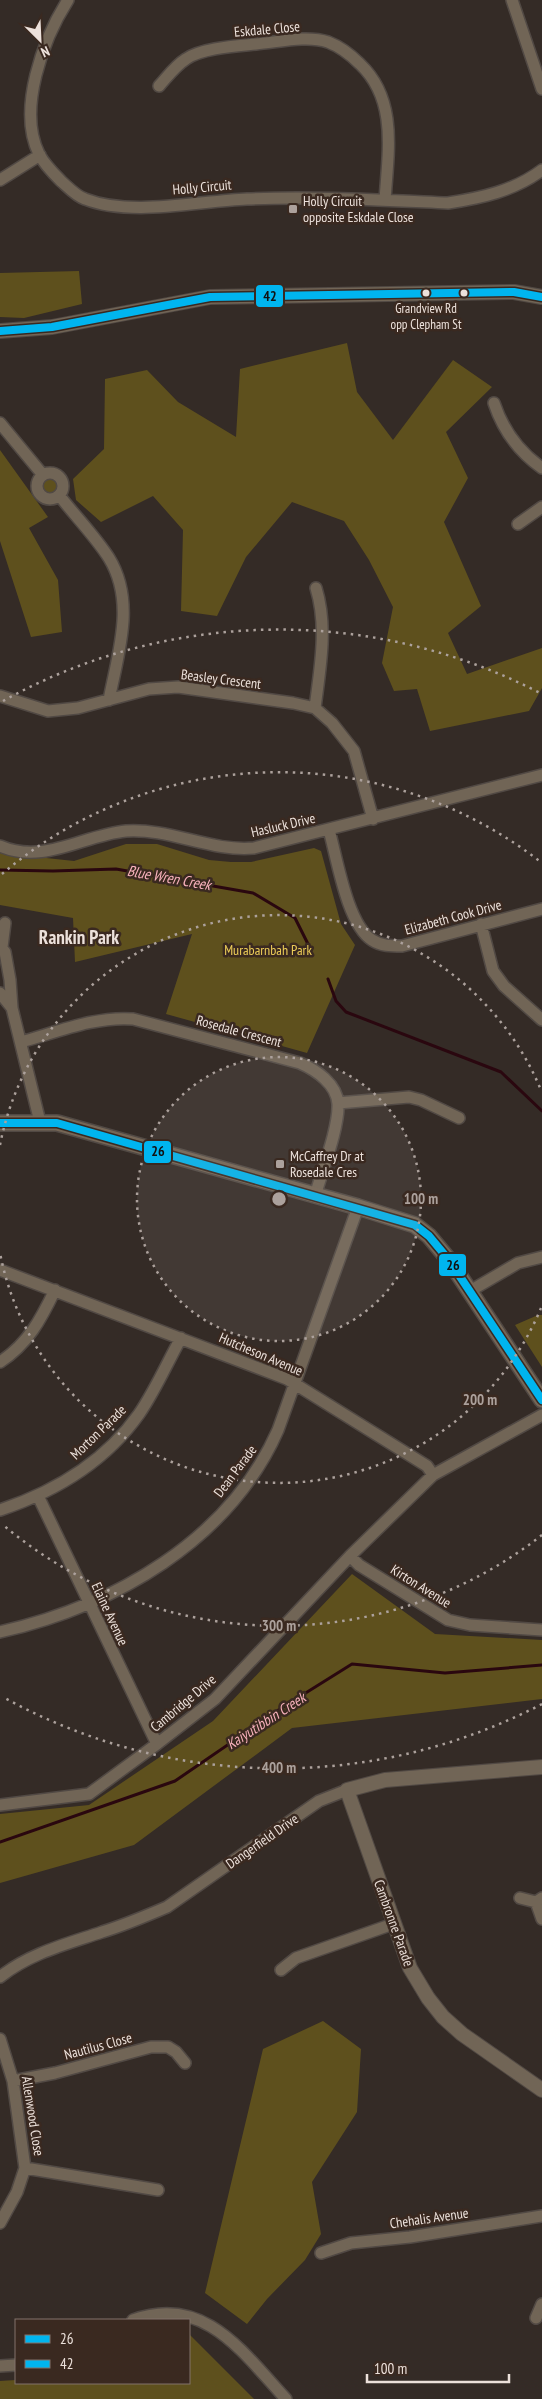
<svg xmlns="http://www.w3.org/2000/svg" width="542" height="2399" font-family="'PT Sans Narrow',sans-serif">
<style>
.green{fill:#5e501d}
.lines{fill:none;stroke-linecap:round;stroke-linejoin:round}
.stream{stroke:#2a070f;stroke-width:3}
.minor-casing{stroke:#514944;stroke-width:14}
.tertiary-casing{stroke:#514944;stroke-width:16}
.secondary-casing{stroke:#514944;stroke-width:18}
.minor{stroke:#716556;stroke-width:11}
.tertiary{stroke:#716556;stroke-width:14}
.secondary{stroke:#756656;stroke-width:15}
.bus-1-casing{stroke:#3a2920;stroke-width:11}
.bus-2-casing{stroke:#3a2920;stroke-width:11}
.bus-1{stroke:#00b5ef;stroke-width:8}
.bus-2{stroke:#00b5ef;stroke-width:8}
.ring{fill:none;stroke:#aca19c;stroke-width:2.5;stroke-dasharray:2.5 5}
.poi-dot{fill:#aca19c;stroke:#3a2920;stroke-width:2}
.bus-dot{fill:#ece1db;stroke:#3a2920;stroke-width:2}
.labels{text-anchor:middle;stroke-width:5;stroke-linejoin:round;paint-order:stroke}
.bus-label{font-size:13px;fill:#ece1db;stroke:#3a2920}
.street-label{font-size:14px;fill:#ece1db;stroke:#3a2920}
.poi-label{font-size:14px;fill:#ece1db;stroke:#3a2920;text-anchor:start}
.park-label{font-size:14px;fill:#efcf59;stroke:#3a2920}
.water-label{font-size:15px;font-style:italic;fill:#f8b1bc;stroke:#3a2920}
.district-label{font-size:19px;font-weight:bold;fill:#ece1db;stroke:#3a2920}
.centre{fill:#aca19c;stroke:#3a2920;stroke-width:2.5}
.ring-label{font-size:15px;text-anchor:middle;font-weight:bold;fill:#aca19c;stroke:#3a2920;stroke-width:5;stroke-linejoin:round;paint-order:stroke}
.line-badge{stroke:#3a2920;stroke-width:2}
.pale-badge-label{font-size:14px;text-anchor:middle;font-weight:bold;fill:#111}
</style>
<rect width="100%" height="100%" fill="#342b26"/>
<path class="green" d="M 79,271 L 82,304 L 24,318 L 0,317 L 0,273 Z
M 347,343 L 357,392 L 393,440 L 453,360 L 492,387 L 446,432 L 468,478 L 444,522 L 481,606 L 448,633 L 467,674 L 542,648 L 542,688 L 529,711 L 430,731 L 417,689 L 394,691 L 382,663 L 393,607 L 369,560 L 344,521 L 292,502 L 246,557 L 217,616 L 181,611 L 183,530 L 153,496 L 101,522 L 76,500 L 73,479 L 104,449 L 105,379 L 147,370 L 178,402 L 236,437 L 240,369 Z
M 0,450 L 48,517 L 29,528 L 58,580 L 62,632 L 31,637 L 0,541 Z
M41 486a9 9 0 1 1 18 0a9 9 0 1 1-18 0Z
M 126,844 L 157,844 L 209,860 L 231,862 L 251,862 L 314,848 L 321,851 L 341,924 L 355,945 L 307,1053 L 166,1014 L 192,934 L 75,962 L 73,918 L 0,905 L 0,853 L 74,861 Z
M 538,1315 L 542,1315 L 542,1367 L 515,1325 Z
M 352,1574 L 435,1634 L 542,1640 L 542,1699 L 292,1728 L 134,1845 L 0,1883 L 0,1814 L 89,1805 L 213,1721 Z
M 323,2021 L 361,2049 L 357,2112 L 312,2182 L 321,2234 L 305,2260 L 267,2299 L 247,2324 L 205,2293 L 263,2049 Z
M 189,2334 L 254,2399 L 0,2399 L 0,2381 L 16,2380 L 16,2383 L 189,2383 Z"/>
<g class="lines">
<path class="stream" d="M 0,870 L 53,871 L 116,869 L 253,893 L 295,918 L 311,950
M 328,979 L 336,1001 L 346,1012 L 501,1072 L 542,1111
M 0,1842 L 175,1781 L 280,1709 L 352,1664 L 445,1673 L 542,1665"/>
<g class="minor-casing">
<path id="minor" d="M 68,0 C 43,39 17,110 39,154 C 44,164 53,173 61,181 C 68,187 76,196 85,199 C 131,217 198,201 247,199 C 313,196 381,200 448,203 C 481,198 514,191 542,170
M 512,0 L 542,89
M 159,86 C 168,76 175,66 186,59 C 202,48 237,46 256,44 C 279,42 307,35 328,42 C 341,47 351,55 360,64 C 398,100 388,152 385,200
M 0,180 L 40,155
M 494,403 C 503,430 519,452 542,468
M 0,423 L 43,475
M37 486a13 13 0 1 1 26 0a13 13 0 1 1-26 0Z
M 59,495 C 75,516 95,536 109,558 C 136,602 118,653 109,700
M 518,524 L 542,507
M 0,696 L 48,711 L 78,708 L 149,689 L 178,687 L 293,703 L 315,708 L 332,723 L 354,751 L 373,819
M 315,708 C 320,668 328,627 316,588
M 329,830 C 337,858 347,924 372,940 C 381,946 391,946 402,946 L 542,909
M 0,846 C 44,865 83,835 126,831 C 170,828 211,852 254,848 L 542,775
M 481,924 L 493,971 L 504,986 L 542,1020
M 0,946 L 5,952 L 10,980 L 12,1008 L 40,1122
M 2,947 L 5,923
M 0,993 L 12,1008
M 21,1042 C 57,1032 96,1016 133,1019 L 300,1063 C 316,1070 337,1084 338,1104 C 339,1128 322,1171 315,1196
M 338,1103 L 409,1097 L 421,1100 L 459,1118
M 0,1270 L 287,1379 L 427,1466 L 433,1475 L 542,1415
M 470,1291 L 518,1263 L 542,1257
M 0,1362 C 28,1344 41,1319 55,1290
M 38,1496 L 157,1744
M 0,1510 C 54,1492 105,1462 139,1414 C 155,1391 167,1363 181,1338
M 350,1556 L 359,1565 L 448,1620 L 470,1625 L 542,1630
M 0,1632 C 114,1606 229,1541 278,1430 L 358,1207
M 0,1805 L 89,1794 L 157,1744 L 215,1699 L 350,1556 L 433,1475
M 520,1898 L 536,1902 L 542,1898
M 536,1902 L 542,1919
M 281,1970 L 296,1958 L 393,1924
M 0,1977 C 30,1953 67,1944 102,1932 C 125,1925 146,1916 167,1907 L 319,1801 L 347,1790
M 0,2039 L 13,2081 L 25,2168 L 17,2192 L 0,2223
M 13,2081 L 55,2073 L 151,2047 L 168,2047 L 176,2052 L 185,2063
M 25,2168 L 158,2190
M 321,2253 L 351,2243 L 410,2237 L 542,2216
M 536,2318 L 542,2304
M 133,2320 C 205,2294 243,2353 286,2399
M 0,2366 L 16,2365"/>
</g>
<g class="tertiary-casing">
<path id="tertiary" d="M 0,331 L 52,327 L 210,297 L 514,292 L 542,297
M 542,1767 L 385,1780 L 347,1790 L 410,1968 L 428,1998 L 443,2017 L 462,2034 L 542,2090"/>
</g>
<g class="secondary-casing">
<path id="secondary" d="M 0,1123 L 57,1123 L 358,1207 L 415,1225 L 429,1236 L 449,1260 L 542,1400"/>
</g>
<use href="#minor" class="minor"/>
<use href="#tertiary" class="tertiary"/>
<use href="#secondary" class="secondary"/>
<g class="bus-1-casing">
<path id="bus-1" d="M 0,1123 L 57,1123 L 415,1225 L 429,1236 L 449,1260 L 542,1400"/>
</g>
<g class="bus-2-casing">
<path id="bus-2" d="M 0,331 L 52,327 L 210,297 L 514,292 L 542,297"/>
</g>
<use href="#bus-1" class="bus-1"/>
<use href="#bus-2" class="bus-2"/>
</g>
<circle cx="279" cy="1199" r="142" fill="#aca19c" fill-opacity=".12"/>
<g class="ring">
<circle cx="279" cy="1199" r="142"/>
<path d="M541 1308A284 284 0 0 1 0 1253M0 1145A284 284 0 0 1 541 1090"/>
<path d="M542 1535A427 427 0 0 1 2 1524M2 874A427 427 0 0 1 542 863"/>
<path d="M542 1704A569 569 0 0 1 3 1697M3 701A569 569 0 0 1 542 694"/>
</g>
<g class="poi-dot">
<rect x="288" y="204" width="10" height="10" rx="2.5"/>
<rect x="275" y="1159" width="10" height="10" rx="2.5"/>
</g>
<g class="bus-dot">
<circle cx="426" cy="293" r="4.5"/>
<circle cx="464" cy="293" r="4.5"/>
</g>
<g class="labels">
<g class="bus-label">
<text x="426" y="313">Grandview Rd<tspan x="426" dy="16">opp Clepham St</tspan></text>
</g>
<g class="street-label">
<text transform="translate(267 29) rotate(-5)" y="5">Eskdale Close</text>
<text transform="translate(202 187) rotate(-5)" y="5">Holly Circuit</text>
<text transform="translate(221 679) rotate(7)" y="5">Beasley Crescent</text>
<text transform="translate(283 825) rotate(-13)" y="5">Hasluck Drive</text>
<text transform="translate(453 917) rotate(-15)" y="5">Elizabeth Cook Drive</text>
<text transform="translate(239 1031) rotate(15)" y="5">Rosedale Crescent</text>
<text transform="translate(261 1354) rotate(23)" y="5">Hutcheson Avenue</text>
<text transform="translate(98 1432) rotate(-44)" y="5">Morton Parade</text>
<text transform="translate(235 1471) rotate(-53)" y="5">Dean Parade</text>
<text transform="translate(421 1586) rotate(32)" y="5">Kirton Avenue</text>
<text transform="translate(110 1614) rotate(65)" y="5">Elaine Avenue</text>
<text transform="translate(183 1703) rotate(-40)" y="5">Cambridge Drive</text>
<text transform="translate(262 1841) rotate(-35)" y="5">Dangerfield Drive</text>
<text transform="translate(394 1923) rotate(70)" y="5">Cambronne Parade</text>
<text transform="translate(98 2046) rotate(-15)" y="5">Nautilus Close</text>
<text transform="translate(33 2116) rotate(81)" y="5">Allenwood Close</text>
<text transform="translate(429 2218) rotate(-8)" y="5">Chehalis Avenue</text>
</g>
<g class="poi-label">
<text x="303" y="206">Holly Circuit<tspan x="303" dy="16">opposite Eskdale Close</tspan></text>
<text x="290" y="1161">McCaffrey Dr at<tspan x="290" dy="16">Rosedale Cres</tspan></text>
</g>
<g class="park-label">
<text x="268" y="955">Murabarnbah Park</text>
</g>
<g class="water-label">
<text transform="translate(169 878) rotate(10)" y="5">Blue Wren Creek</text>
<text transform="translate(266 1721) rotate(-33)" y="5">Kaiyutibbin Creek</text>
</g>
<g class="district-label">
<text x="79" y="944">Rankin Park</text>
</g>
</g>
<circle cx="279" cy="1199" r="8" class="centre"/>
<g class="ring-label">
<text x="421" y="1204">100 m</text>
<text x="480" y="1405">200 m</text>
<text x="279" y="1631">300 m</text>
<text x="279" y="1773">400 m</text>
</g>
<g class="line-badge">
<rect x="255" y="284" width="29" height="24" rx="5" fill="#00b5ef"/>
<rect x="143" y="1140" width="29" height="24" rx="5" fill="#00b5ef"/>
<rect x="438" y="1253" width="29" height="24" rx="5" fill="#00b5ef"/>
</g>
<g class="pale-badge-label">
<text x="270" y="301">42</text>
<text x="158" y="1156">26</text>
<text x="453" y="1270">26</text>
</g>
<rect x="15" y="2319" width="175" height="65" fill="#3a2920" stroke="#81736b"/>
<rect x="25" y="2335" width="25" height="8" fill="#00b5ef" stroke="#81736b"/>
<text x="60" y="2344" font-size="15" fill="#ece1db">26</text>
<rect x="25" y="2360" width="25" height="8" fill="#00b5ef" stroke="#81736b"/>
<text x="60" y="2369" font-size="15" fill="#ece1db">42</text>
<g transform="translate(40 40) rotate(156)" stroke="#3a2920" stroke-width="4" paint-order="stroke">
<path d="M0-4L9 19L0 12L-9 19Z" fill="#ece1db"/>
<text y="-8" font-size="14" font-weight="bold" text-anchor="middle" fill="#ece1db">N</text>
</g>
<path d="M367 2374v8h142v-8" fill="none" stroke="#ece1db" stroke-width="2.5"/>
<text x="374" y="2374" font-size="15" fill="#ece1db" stroke="#3a2920" stroke-width="4" paint-order="stroke">100 m</text>
</svg>
